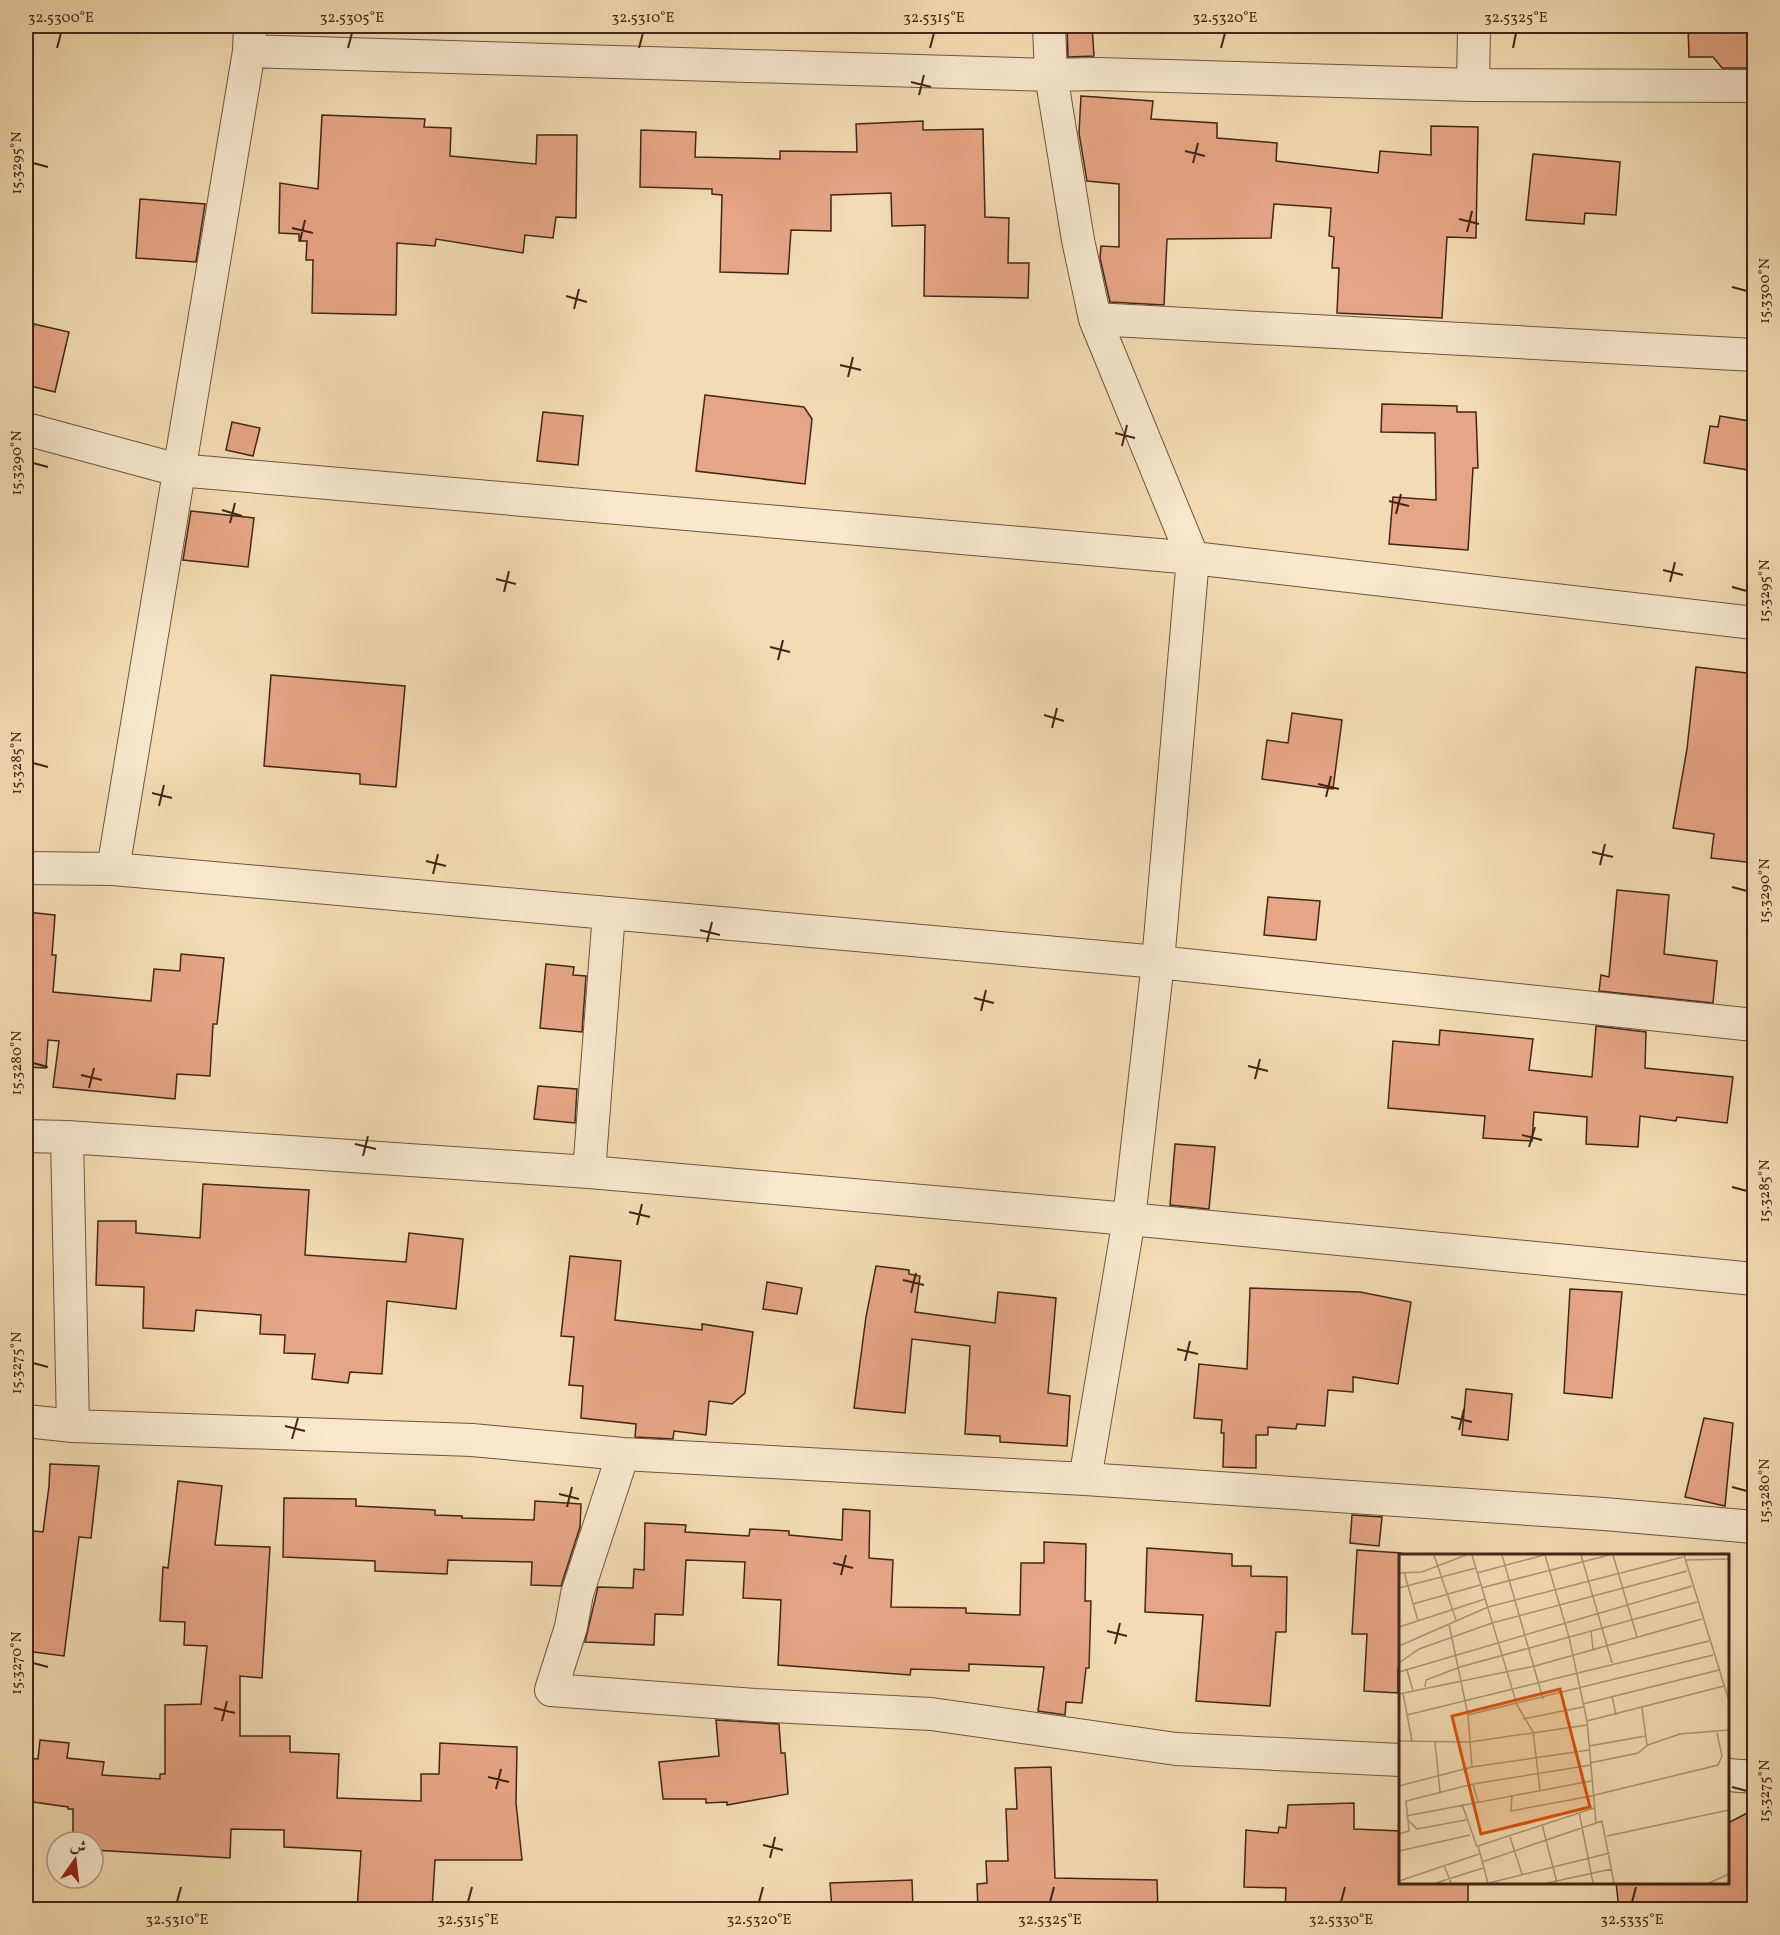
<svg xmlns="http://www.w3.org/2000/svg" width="1780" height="1935" font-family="Vollkorn,Amiri,serif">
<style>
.building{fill:#e6a586;stroke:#432616;stroke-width:1.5}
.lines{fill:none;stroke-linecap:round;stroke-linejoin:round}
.street-casing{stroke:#6f543d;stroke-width:34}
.street{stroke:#f7e8ce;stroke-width:32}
.ticks{fill:none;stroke:#432616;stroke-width:2}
.inset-road{fill:none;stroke:#ad9374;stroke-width:1.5}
.view{fill:#d8540d;fill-opacity:0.15;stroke:#d8540d;stroke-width:3}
.inset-edge{fill:none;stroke:#432616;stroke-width:3}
.neatline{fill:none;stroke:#432616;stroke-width:2}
.ticks-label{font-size:15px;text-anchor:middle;fill:#432616}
</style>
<rect width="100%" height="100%" fill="#f3dcb3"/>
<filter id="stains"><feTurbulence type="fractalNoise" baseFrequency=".00333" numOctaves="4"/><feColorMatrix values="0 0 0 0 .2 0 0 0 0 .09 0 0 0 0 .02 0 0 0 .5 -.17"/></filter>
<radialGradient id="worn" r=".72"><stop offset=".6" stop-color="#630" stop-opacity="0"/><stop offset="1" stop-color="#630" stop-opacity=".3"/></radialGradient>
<path class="building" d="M 1067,26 L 1092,26 L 1094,56 L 1068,57 Z
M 1688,26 L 1755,26 L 1755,68 L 1722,68 L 1713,57 L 1689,57 Z
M 1081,96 L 1153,101 L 1151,119 L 1217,123 L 1217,138 L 1277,143 L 1276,161 L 1378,173 L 1380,151 L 1431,155 L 1431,126 L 1478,127 L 1476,238 L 1447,237 L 1442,318 L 1337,313 L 1339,268 L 1332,268 L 1334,237 L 1329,236 L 1331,208 L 1274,204 L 1271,238 L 1167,239 L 1164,305 L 1110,302 L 1100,258 L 1101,246 L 1119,247 L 1119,184 L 1087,181 L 1079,133 Z
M 322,115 L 425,119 L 424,127 L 451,128 L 450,156 L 536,164 L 537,135 L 577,135 L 576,218 L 556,217 L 553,238 L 525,235 L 523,253 L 436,239 L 435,246 L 397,243 L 396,315 L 312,313 L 313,260 L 306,260 L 307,241 L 299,241 L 299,234 L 279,233 L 280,183 L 318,189 Z
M 923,121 L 923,130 L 983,129 L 985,217 L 1009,218 L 1008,263 L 1029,263 L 1028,298 L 924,296 L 925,225 L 892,226 L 891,193 L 831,195 L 831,231 L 791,230 L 788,274 L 720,272 L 722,195 L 712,194 L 712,189 L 640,187 L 641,130 L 696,132 L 695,157 L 780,159 L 780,151 L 857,152 L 856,124 Z
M 1533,154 L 1620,162 L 1616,215 L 1585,213 L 1584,224 L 1526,220 Z
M 140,199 L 205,204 L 196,262 L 136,258 Z
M 34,324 L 69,332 L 55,392 L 26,385 L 26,332 L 32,334 Z
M 705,395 L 804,407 L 812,419 L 805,484 L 696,471 Z
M 1382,404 L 1457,406 L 1457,412 L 1476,412 L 1478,468 L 1473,468 L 1468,550 L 1389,544 L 1393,497 L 1436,500 L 1435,433 L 1381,432 Z
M 543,412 L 583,416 L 578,465 L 537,461 Z
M 1720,416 L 1755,422 L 1755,471 L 1704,463 L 1710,426 L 1718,427 Z
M 232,422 L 260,428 L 253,456 L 226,450 Z
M 191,511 L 254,518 L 248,567 L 183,560 Z
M 1696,667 L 1755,674 L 1755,863 L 1711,858 L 1714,834 L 1673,828 L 1687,749 Z
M 271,675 L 405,686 L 396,787 L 360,784 L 360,774 L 264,766 Z
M 1292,713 L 1342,720 L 1333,789 L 1262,779 L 1267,740 L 1288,743 Z
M 1617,890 L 1669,895 L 1664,954 L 1717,961 L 1713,1003 L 1599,991 L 1601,975 L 1609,977 Z
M 1268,897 L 1320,901 L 1316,940 L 1264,935 Z
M 26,912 L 55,915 L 52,955 L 56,955 L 53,992 L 151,1001 L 154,969 L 180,971 L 181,954 L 224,958 L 217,1024 L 213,1024 L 210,1076 L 177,1074 L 175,1099 L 53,1087 L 59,1041 L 48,1040 L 46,1068 L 26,1067 Z
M 546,964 L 574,967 L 573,975 L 586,976 L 582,1032 L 540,1028 Z
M 1596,1026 L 1646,1032 L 1645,1068 L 1733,1077 L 1727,1123 L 1677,1117 L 1676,1121 L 1640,1116 L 1638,1147 L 1586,1144 L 1587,1117 L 1534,1112 L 1532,1141 L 1483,1138 L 1485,1116 L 1388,1108 L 1393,1041 L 1439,1045 L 1440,1030 L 1533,1039 L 1529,1070 L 1592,1077 Z
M 538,1086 L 577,1089 L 575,1123 L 534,1119 Z
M 1175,1144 L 1215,1147 L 1209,1209 L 1170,1205 Z
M 203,1184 L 309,1190 L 305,1255 L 406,1262 L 409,1233 L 463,1239 L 456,1309 L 387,1301 L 382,1374 L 350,1372 L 348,1383 L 312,1379 L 315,1354 L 284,1353 L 285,1335 L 260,1334 L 261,1315 L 196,1310 L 194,1331 L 143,1328 L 144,1287 L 96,1285 L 98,1221 L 136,1221 L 136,1233 L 200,1238 Z
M 570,1256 L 621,1261 L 615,1320 L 702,1330 L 702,1324 L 753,1332 L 745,1393 L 732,1404 L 709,1401 L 706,1435 L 674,1431 L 673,1439 L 635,1437 L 636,1424 L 581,1418 L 583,1386 L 569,1385 L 574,1337 L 561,1336 Z
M 876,1266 L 909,1270 L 909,1274 L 920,1276 L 915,1312 L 995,1323 L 998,1292 L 1056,1298 L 1048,1393 L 1070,1396 L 1067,1446 L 1000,1442 L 1000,1436 L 965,1434 L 970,1346 L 912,1339 L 905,1413 L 854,1408 L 866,1317 Z
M 767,1282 L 802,1288 L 797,1314 L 763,1309 Z
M 1250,1288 L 1360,1292 L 1411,1302 L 1398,1384 L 1353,1377 L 1353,1392 L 1328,1390 L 1325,1426 L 1297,1424 L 1296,1429 L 1268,1427 L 1268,1435 L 1256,1435 L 1256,1468 L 1223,1467 L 1224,1433 L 1221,1433 L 1222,1420 L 1194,1418 L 1199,1364 L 1247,1369 Z
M 1570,1289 L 1622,1292 L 1612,1398 L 1564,1393 Z
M 1466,1389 L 1512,1394 L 1508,1440 L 1462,1435 Z
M 1704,1418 L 1733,1423 L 1725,1506 L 1685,1497 Z
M 50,1464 L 99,1466 L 91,1538 L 79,1537 L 64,1656 L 26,1651 L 26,1530 L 43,1532 L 49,1486 Z
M 178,1481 L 222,1486 L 215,1545 L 270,1547 L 262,1678 L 240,1676 L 240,1736 L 290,1736 L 290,1752 L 339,1754 L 337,1798 L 421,1801 L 421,1774 L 439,1774 L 440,1743 L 517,1747 L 516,1803 L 522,1860 L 435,1860 L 432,1910 L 357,1910 L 361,1851 L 284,1847 L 284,1830 L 231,1829 L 230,1858 L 93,1850 L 93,1842 L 73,1842 L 73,1809 L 68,1809 L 68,1807 L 26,1801 L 26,1758 L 38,1759 L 40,1740 L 69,1743 L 67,1758 L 104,1762 L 102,1775 L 160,1779 L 160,1774 L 165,1774 L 165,1705 L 201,1704 L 207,1646 L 184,1645 L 185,1622 L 160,1621 L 163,1567 L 168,1568 Z
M 284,1498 L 356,1499 L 356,1506 L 435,1510 L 435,1515 L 462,1516 L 462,1518 L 534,1520 L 535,1501 L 581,1504 L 580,1527 L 561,1586 L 531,1585 L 532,1562 L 448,1560 L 447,1574 L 375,1571 L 375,1561 L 283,1557 Z
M 843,1509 L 870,1511 L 869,1558 L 893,1560 L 891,1607 L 966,1608 L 966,1613 L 1020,1615 L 1021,1563 L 1044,1563 L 1044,1542 L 1086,1544 L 1085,1601 L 1091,1601 L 1089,1668 L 1086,1668 L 1082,1703 L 1066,1702 L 1065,1715 L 1038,1711 L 1044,1667 L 969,1664 L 969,1671 L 911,1669 L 910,1675 L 778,1665 L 781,1600 L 743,1598 L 745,1562 L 686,1560 L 683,1615 L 655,1614 L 654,1645 L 585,1642 L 598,1587 L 633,1588 L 634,1569 L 644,1570 L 645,1523 L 686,1525 L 685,1532 L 749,1536 L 750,1529 L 789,1531 L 789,1535 L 842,1540 Z
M 1352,1515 L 1382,1517 L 1379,1546 L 1350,1543 Z
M 1147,1548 L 1232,1554 L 1232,1566 L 1251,1566 L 1251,1576 L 1287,1577 L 1286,1632 L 1276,1632 L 1270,1706 L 1196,1701 L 1203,1615 L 1145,1612 Z
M 1357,1550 L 1401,1553 L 1401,1668 L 1398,1668 L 1398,1693 L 1364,1691 L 1367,1634 L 1352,1634 Z
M 716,1720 L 779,1724 L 781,1753 L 785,1753 L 788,1794 L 727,1805 L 727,1802 L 706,1803 L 706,1799 L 663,1799 L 659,1762 L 719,1756 Z
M 1051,1767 L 1055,1878 L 1157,1880 L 1158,1910 L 1114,1910 L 1114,1903 L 1015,1905 L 1015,1910 L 978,1910 L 977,1884 L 987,1883 L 986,1861 L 1008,1861 L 1006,1809 L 1017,1809 L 1015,1768 Z
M 1354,1803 L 1354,1829 L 1401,1831 L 1401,1882 L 1468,1882 L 1468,1910 L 1285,1910 L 1286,1888 L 1244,1887 L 1246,1830 L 1278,1833 L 1279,1827 L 1286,1828 L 1288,1805 Z
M 1755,1809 L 1755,1910 L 1619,1910 L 1616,1882 L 1728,1882 L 1728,1823 Z
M 912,1880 L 913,1910 L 832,1910 L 830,1883 Z"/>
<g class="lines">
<g class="street-casing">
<path id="street" d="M 1049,26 L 1051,75 L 1078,240 L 1095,319 L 1193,558 L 1158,962 L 1129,1219 L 1085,1479
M 249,51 L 1051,75 L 1098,74 L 1473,85 L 1754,86
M 1473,85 L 1474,26
M 1095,319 L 1754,355
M 26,429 L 178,470 L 1193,558 L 1754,623
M 26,868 L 113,869 L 1158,962 L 1754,1025
M 113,869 L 249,51 L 250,26
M 26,1136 L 67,1137 L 589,1172 L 1129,1219 L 1754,1279
M 67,1137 L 73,1426
M 589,1172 L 609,913
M 26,1421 L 73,1426 L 472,1440 L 623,1454 L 1085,1479 L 1604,1514 L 1754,1527
M 623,1454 L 577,1594 L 571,1627 L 551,1690 L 755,1705 L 931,1714 L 1176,1749 L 1400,1760
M 1728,1775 L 1754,1777"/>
</g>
<use href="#street" class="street"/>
</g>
<path class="ticks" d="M 57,48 L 61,33M 348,48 L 352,33M 639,48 L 643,33M 930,48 L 934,33M 1221,48 L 1225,33M 1513,48 L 1516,33M 911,82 L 931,87M 919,95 L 924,75M 1185,151 L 1205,156M 33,163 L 48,167M 1193,163 L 1198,143M 1459,219 L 1479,224M 292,228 L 313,233M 1467,232 L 1472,211M 300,241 L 305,220M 1732,287 L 1747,291M 566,296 L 587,302M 574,309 L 579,289M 840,365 L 861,370M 848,377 L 853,357M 1115,433 L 1135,438M 1122,446 L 1127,425M 33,463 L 48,467M 1389,501 L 1409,506M 222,510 L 242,516M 1396,514 L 1401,494M 230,523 L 235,503M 1663,570 L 1683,575M 496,579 L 516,584M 1670,582 L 1675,562M 1732,587 L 1747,591M 504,592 L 509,571M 770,647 L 790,652M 778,660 L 783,640M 1044,715 L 1064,721M 1052,728 L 1057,708M 33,763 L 48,767M 1318,784 L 1339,789M 152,793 L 172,798M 1326,797 L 1331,776M 159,806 L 164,785M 1592,852 L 1613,857M 426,861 L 446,866M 1600,865 L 1605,844M 433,874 L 438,854M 1732,887 L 1747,891M 700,930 L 720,935M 707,942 L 712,922M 974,998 L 994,1003M 981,1011 L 986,990M 33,1063 L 48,1067M 1248,1066 L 1268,1071M 81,1075 L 102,1080M 1255,1079 L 1260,1059M 89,1088 L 94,1068M 1522,1135 L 1542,1140M 355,1144 L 376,1149M 1529,1147 L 1535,1127M 363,1156 L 368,1136M 1732,1187 L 1747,1191M 629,1212 L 650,1217M 637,1225 L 642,1204M 903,1280 L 924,1285M 911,1293 L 916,1273M 1177,1349 L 1198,1354M 1185,1361 L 1190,1341M 33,1363 L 48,1367M 1451,1417 L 1472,1422M 285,1426 L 305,1431M 1459,1430 L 1464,1409M 292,1439 L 298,1418M 1732,1487 L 1747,1491M 559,1494 L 579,1499M 567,1507 L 572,1487M 833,1563 L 853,1568M 841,1575 L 846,1555M 1107,1631 L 1127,1636M 1115,1644 L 1120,1623M 33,1663 L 48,1667M 214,1708 L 235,1713M 222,1721 L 227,1701M 488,1777 L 509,1782M 1732,1787 L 1747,1791M 496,1789 L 501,1769M 763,1845 L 783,1850M 770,1858 L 775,1837M 177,1902 L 181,1887M 468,1902 L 472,1887M 759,1902 L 763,1887M 1050,1902 L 1054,1887M 1341,1902 L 1345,1887M 1632,1902 L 1636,1887"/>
<g transform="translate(1399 1554)">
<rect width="330" height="330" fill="#f3dcb3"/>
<path class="inset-road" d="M 35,1 L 57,66M 73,1 L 118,151 L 134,178 L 141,236M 103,1 L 144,145M 146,1 L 170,83 L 188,167 L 197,269M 182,1 L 213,109M 214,1 L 238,83M 285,1 L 330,147M 287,6 L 330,5M 5,18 L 19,67M 0,19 L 23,18 L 67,1M 78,19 L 145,1M 0,34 L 77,14M 82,34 L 210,1M 14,50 L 81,31M 50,70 L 69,161 L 73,213M 0,73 L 86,45M 192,77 L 194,95M 0,92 L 89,53 L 284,3M 0,109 L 20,95 L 93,69 L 288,17M 8,116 L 14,137M 0,118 L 293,32M 26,133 L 27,126 L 61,113 L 298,48M 4,139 L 13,187M 0,140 L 136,112 L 303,65M 213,142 L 217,161M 184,150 L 320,116M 243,154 L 248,191M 8,161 L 310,87M 69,161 L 314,101M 124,165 L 184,153M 188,167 L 325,132M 0,187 L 71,188 L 188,171M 36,188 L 41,238M 190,192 L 247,182M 191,209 L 239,199 L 249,191 L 281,180 L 330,176M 74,230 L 79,248M 0,232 L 73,213 L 190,196M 113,241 L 112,257 L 192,242 L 319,211 L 323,202 L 318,179M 63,250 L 78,293M 180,258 L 194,329M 7,262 L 192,227M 9,266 L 18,275 L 67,266M 143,270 L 158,329M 0,280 L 10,277 L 7,247 L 74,230 L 192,211M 208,282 L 330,256M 111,283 L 123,320M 0,297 L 71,281M 83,308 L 203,267 L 215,329M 45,311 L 52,329M 0,327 L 80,300M 37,329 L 84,314M 89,329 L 79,292 L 195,254M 90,329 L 211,299M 148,329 L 213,315M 310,329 L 330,320"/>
<path class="view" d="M 161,135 L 191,253 L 82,280 L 53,162 Z"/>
<rect width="330" height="330" class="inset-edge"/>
</g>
<rect width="1780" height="1935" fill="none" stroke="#f3dcb3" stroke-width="66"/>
<g transform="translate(75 1860) rotate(14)"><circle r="28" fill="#f7e8ce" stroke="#af9a84" stroke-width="1.5"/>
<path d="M0-4.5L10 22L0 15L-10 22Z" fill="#8f2418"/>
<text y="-9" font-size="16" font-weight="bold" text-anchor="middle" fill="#432616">ش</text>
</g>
<rect x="33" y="33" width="1714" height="1869" class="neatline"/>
<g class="ticks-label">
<text x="61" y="22">32.5300°E</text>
<text x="352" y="22">32.5305°E</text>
<text x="643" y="22">32.5310°E</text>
<text x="934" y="22">32.5315°E</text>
<text x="1225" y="22">32.5320°E</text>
<text x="1516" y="22">32.5325°E</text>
<text transform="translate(16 163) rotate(-90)" y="5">15.3295°N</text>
<text transform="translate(1764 291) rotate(-90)" y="5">15.3300°N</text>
<text transform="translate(16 463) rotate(-90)" y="5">15.3290°N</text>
<text transform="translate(1764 591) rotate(-90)" y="5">15.3295°N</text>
<text transform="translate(16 763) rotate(-90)" y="5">15.3285°N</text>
<text transform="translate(1764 891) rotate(-90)" y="5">15.3290°N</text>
<text transform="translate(16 1063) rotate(-90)" y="5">15.3280°N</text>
<text transform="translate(1764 1191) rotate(-90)" y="5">15.3285°N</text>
<text transform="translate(16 1363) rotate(-90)" y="5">15.3275°N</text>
<text transform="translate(1764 1491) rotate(-90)" y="5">15.3280°N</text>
<text transform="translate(16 1663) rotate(-90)" y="5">15.3270°N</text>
<text transform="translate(1764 1791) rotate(-90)" y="5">15.3275°N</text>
<text x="177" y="1924">32.5310°E</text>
<text x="468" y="1924">32.5315°E</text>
<text x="759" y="1924">32.5320°E</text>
<text x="1050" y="1924">32.5325°E</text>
<text x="1341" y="1924">32.5330°E</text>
<text x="1632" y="1924">32.5335°E</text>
</g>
<rect width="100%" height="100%" filter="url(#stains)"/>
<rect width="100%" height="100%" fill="url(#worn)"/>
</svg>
